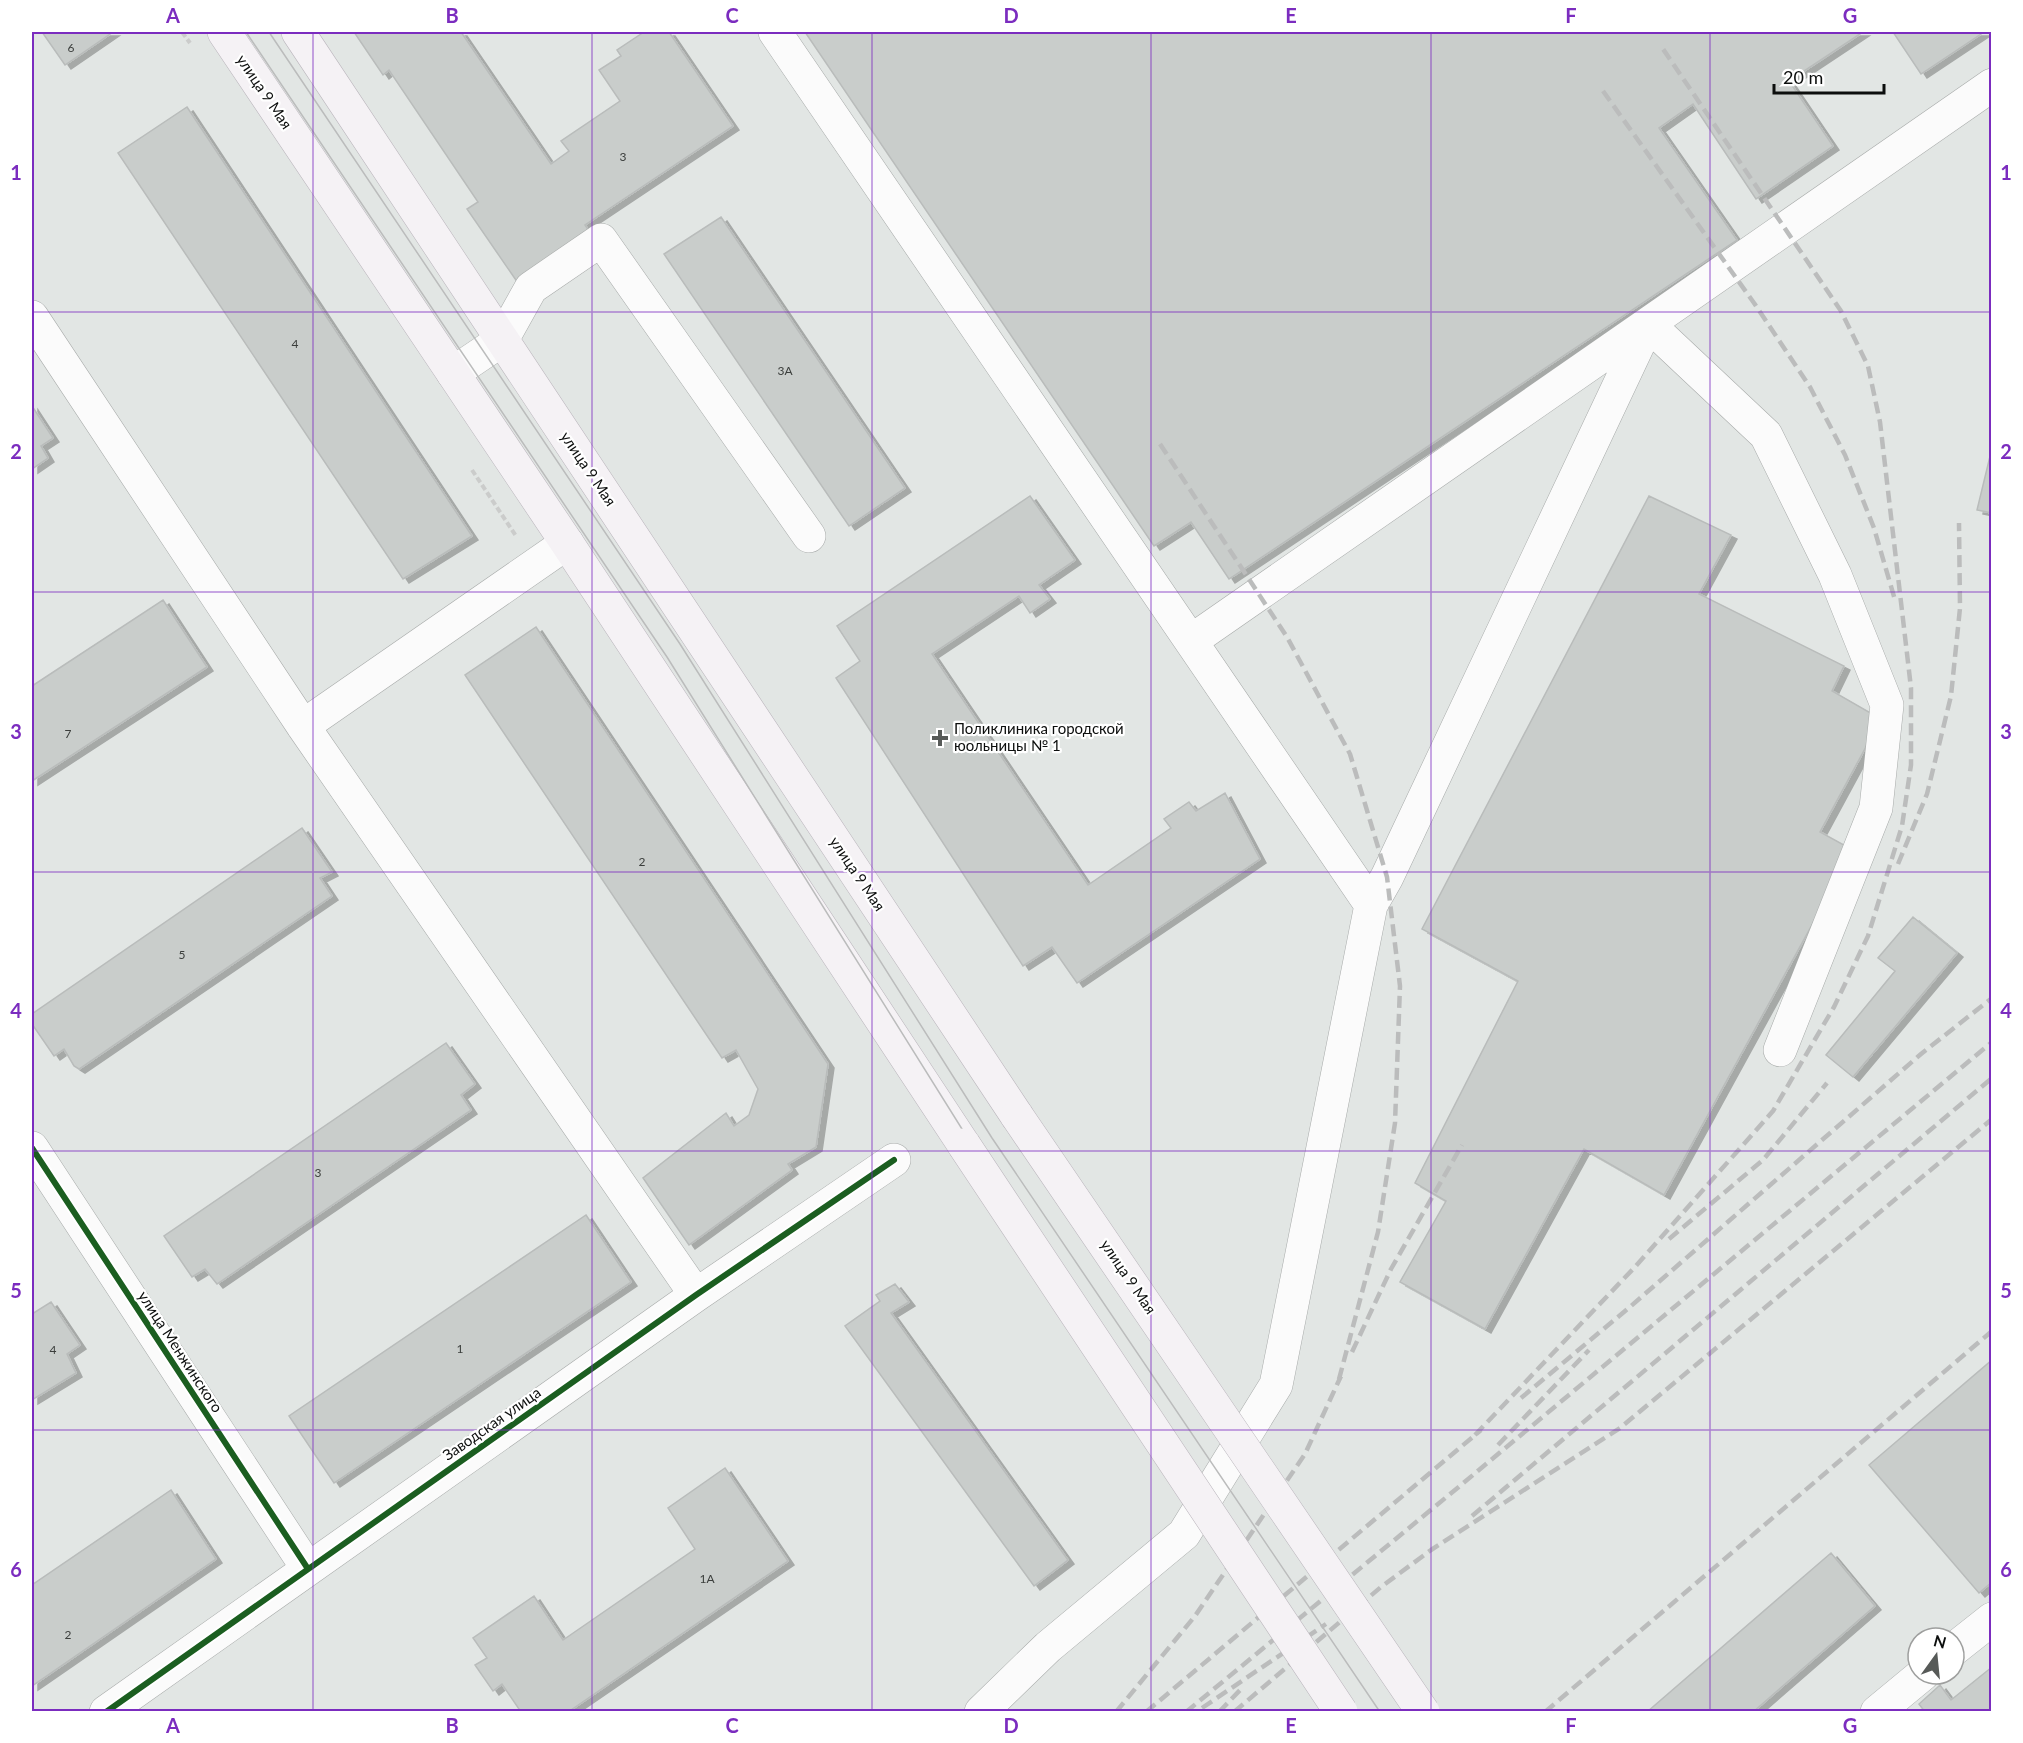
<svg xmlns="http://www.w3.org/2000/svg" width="2023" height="1743" font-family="Lato,sans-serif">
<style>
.building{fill:#c9cdcb;stroke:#b9bcbb;stroke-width:1.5;filter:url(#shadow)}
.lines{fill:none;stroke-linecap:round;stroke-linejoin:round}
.minor-casing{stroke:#a7aaa9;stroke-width:34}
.major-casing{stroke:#b9b4bb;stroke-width:34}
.path{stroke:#cbcccb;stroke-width:4;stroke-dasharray:6 3;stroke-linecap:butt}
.minor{stroke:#fbfbfb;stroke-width:33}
.major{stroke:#f5f2f5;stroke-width:33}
.tram{stroke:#bbbcbc;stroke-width:1.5}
.rail{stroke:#bbbcbc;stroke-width:4.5;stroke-dasharray:12 6;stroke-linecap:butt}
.major-bridge-casing{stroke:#b9b4bb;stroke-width:34;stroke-linecap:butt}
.major-bridge{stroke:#f5f2f5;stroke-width:33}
.cycleway-casing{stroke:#fff;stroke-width:10}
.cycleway{stroke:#1b5e20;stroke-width:6}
.grid{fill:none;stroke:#7b2cbf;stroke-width:1.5;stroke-opacity:0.55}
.poi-dot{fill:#575a58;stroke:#fff;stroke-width:2}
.labels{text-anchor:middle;stroke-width:4.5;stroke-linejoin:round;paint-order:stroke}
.number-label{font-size:12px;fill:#3b3e3c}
.street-label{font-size:15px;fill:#0c0e0d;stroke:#fff}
.poi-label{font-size:15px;fill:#0c0e0d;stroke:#fff;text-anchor:start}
.neatline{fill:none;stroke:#7b2cbf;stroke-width:2}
.grid-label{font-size:20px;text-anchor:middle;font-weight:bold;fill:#7b2cbf}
</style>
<defs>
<filter id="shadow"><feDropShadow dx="6" dy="4" stdDeviation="0" flood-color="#0004"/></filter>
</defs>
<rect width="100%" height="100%" fill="#e2e6e4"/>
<path class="building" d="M 42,32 L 113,32 L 65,65 Z
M 354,32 L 461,32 L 551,164 L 569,151 L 561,141 L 620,101 L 599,70 L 621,56 L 617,50 L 644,32 L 669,32 L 733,126 L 585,225 L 593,237 L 520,286 L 467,209 L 478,202 L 389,70 L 383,75 Z
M 805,32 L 1863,32 L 1789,81 L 1833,146 L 1756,199 L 1693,104 L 1659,128 L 1737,240 L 1229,579 L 1191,522 L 1154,546 Z
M 1893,32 L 1984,32 L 1921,74 Z
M 187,107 L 472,536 L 403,579 L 118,153 Z
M 721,217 L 905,488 L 849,526 L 664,254 Z
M 32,406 L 53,438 L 41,446 L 48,458 L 32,469 Z
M 1992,448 L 1992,513 L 1977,510 Z
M 1030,496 L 1075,560 L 1039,585 L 1050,599 L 1030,613 L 1019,596 L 932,654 L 1088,885 L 1171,828 L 1164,819 L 1189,802 L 1196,811 L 1225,793 L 1260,859 L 1077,983 L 1052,947 L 1023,966 L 836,678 L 860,661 L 837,626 Z
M 1649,496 L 1731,535 L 1699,594 L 1844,666 L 1832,691 L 1881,719 L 1820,832 L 1853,850 L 1664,1195 L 1584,1149 L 1485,1329 L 1400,1282 L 1446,1201 L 1415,1183 L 1518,981 L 1422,929 Z
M 163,600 L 207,667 L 32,781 L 32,686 Z
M 536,627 L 828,1064 L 816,1147 L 788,1164 L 792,1170 L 689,1245 L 643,1178 L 726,1113 L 734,1126 L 749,1115 L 758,1089 L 736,1050 L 722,1058 L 465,675 Z
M 302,828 L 332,872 L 320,878 L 332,896 L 79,1069 L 74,1066 L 64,1049 L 54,1056 L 32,1024 L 32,1014 Z
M 1913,917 L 1957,953 L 1853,1077 L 1826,1055 L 1895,971 L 1878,958 Z
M 446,1043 L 475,1084 L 461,1095 L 471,1110 L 217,1284 L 205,1269 L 192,1277 L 164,1236 Z
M 586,1215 L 631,1282 L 334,1483 L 289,1416 Z
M 895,1284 L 909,1302 L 891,1313 L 1068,1560 L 1034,1586 L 845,1326 L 880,1301 L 876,1295 Z
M 51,1302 L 80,1345 L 67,1354 L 76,1373 L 32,1400 L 32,1314 Z
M 1992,1360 L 1992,1582 L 1979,1593 L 1869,1465 Z
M 725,1468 L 788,1561 L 568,1712 L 521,1712 L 502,1684 L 493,1691 L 475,1665 L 487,1658 L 473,1638 L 534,1596 L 563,1640 L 695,1549 L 668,1508 Z
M 171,1490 L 216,1559 L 32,1686 L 32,1585 Z
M 1831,1553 L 1875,1606 L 1753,1712 L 1647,1712 Z
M 1992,1667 L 1992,1712 L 1925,1712 L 1919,1704 L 1940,1685 L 1951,1700 Z"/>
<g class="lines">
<g class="minor-casing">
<path id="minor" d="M 775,32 L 1371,905 L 1276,1385 L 1184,1534 L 1048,1647 L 981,1712
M 32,317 L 303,726 L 696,1295
M 453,373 L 502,340 L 531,288 L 601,240 L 809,536
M 1191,641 L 1992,85
M 303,726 L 567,543
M 1371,905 L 1387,877 L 1648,324 L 1766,435 L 1835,575 L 1887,705 L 1876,808 L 1780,1050
M 32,1148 L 308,1569
M 1954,1649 L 1992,1619
M 106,1712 L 696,1295 L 894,1160
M 1877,1712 L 1923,1674"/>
</g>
<g class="major-casing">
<path id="major" d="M 224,32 L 567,543 L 964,1145
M 298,32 L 1017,1116"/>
</g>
<path class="path" d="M 182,32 L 190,43
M 472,470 L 516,536"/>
<use href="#minor" class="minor"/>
<use href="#major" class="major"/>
<path class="tram" d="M 246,32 L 667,657 L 977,1153 L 1356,1712
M 269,32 L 680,644 L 992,1138 L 1380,1712"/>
<path class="rail" d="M 1603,91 L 1754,303 L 1810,387 L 1845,455 L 1874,528 L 1895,600
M 1160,444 L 1287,637 L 1350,754 L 1387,877 L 1400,986 L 1395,1123 L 1378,1232 L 1338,1383
M 1898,864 L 1927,794 L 1951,696 L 1960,608 L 1959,523
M 1669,1239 L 1763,1160 L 1827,1083
M 1352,1352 L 1391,1269 L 1462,1145
M 1521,1398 L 1631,1306 L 1921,1054 L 1992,998
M 1475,1435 L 1634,1268 L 1773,1111 L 1834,1007 L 1868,936 L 1902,826 L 1911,765 L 1911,688 L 1880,422 L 1868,366 L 1841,311 L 1663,49
M 1498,1445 L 1589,1350
M 1472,1516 L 1992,1078
M 1202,1708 L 1326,1624
M 1116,1712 L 1195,1616 L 1305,1454 L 1341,1376
M 1146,1712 L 1481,1430
M 1186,1712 L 1455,1490 L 1992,1042
M 1219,1712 L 1242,1688
M 1234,1712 L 1381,1587 L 1431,1550 L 1620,1428 L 1992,1119
M 1545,1712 L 1992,1331"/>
<g class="major-bridge-casing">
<path id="major-bridge" d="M 1017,1116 L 1423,1712
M 964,1145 L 1341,1712"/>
</g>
<use href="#major-bridge" class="major-bridge"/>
<g class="cycleway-casing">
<path id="cycleway" d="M 32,1148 L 308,1569
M 106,1712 L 696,1295 L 894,1160"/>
</g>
<use href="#cycleway" class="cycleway"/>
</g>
<path class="grid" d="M 313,32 L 313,1712M 592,32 L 592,1712M 872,32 L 872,1712M 1151,32 L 1151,1712M 1431,32 L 1431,1712M 1710,32 L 1710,1712M 32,312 L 1992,312M 32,592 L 1992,592M 32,872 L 1992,872M 32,1151 L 1992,1151M 32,1430 L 1992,1430"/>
<path class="poi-dot" d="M937 729h6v6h6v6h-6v6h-6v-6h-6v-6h6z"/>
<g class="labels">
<g class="number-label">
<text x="71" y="52">6</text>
<text x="623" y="161">3</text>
<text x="295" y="348">4</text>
<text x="785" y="375">3А</text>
<text x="68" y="738">7</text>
<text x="642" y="866">2</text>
<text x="182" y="959">5</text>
<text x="318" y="1177">3</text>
<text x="460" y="1353">1</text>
<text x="53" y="1354">4</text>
<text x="707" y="1583">1А</text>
<text x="68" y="1639">2</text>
</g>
<g class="street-label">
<text transform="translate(264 92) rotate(56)" y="5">улица 9 Мая</text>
<text transform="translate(588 469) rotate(56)" y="5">улица 9 Мая</text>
<text transform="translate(857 874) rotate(56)" y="5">улица 9 Мая</text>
<text transform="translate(1128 1277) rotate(56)" y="5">улица 9 Мая</text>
<text transform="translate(180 1352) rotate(57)" y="5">улица Менжинского</text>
<text transform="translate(492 1424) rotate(-35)" y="5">Заводская улица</text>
</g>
<g class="poi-label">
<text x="954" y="734">Поликлиника городской<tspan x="954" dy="17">юольницы № 1</tspan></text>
</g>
</g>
<rect width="2023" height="1743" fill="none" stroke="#ffffff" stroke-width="66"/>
<g transform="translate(1936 1656) rotate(15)"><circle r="28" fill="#ffffff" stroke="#9e9f9e" stroke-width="1.5"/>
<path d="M0-4.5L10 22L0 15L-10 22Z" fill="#575a58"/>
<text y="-9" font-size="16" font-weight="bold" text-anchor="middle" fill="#0c0e0d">N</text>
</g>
<path d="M1774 84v9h110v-9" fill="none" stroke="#0c0e0d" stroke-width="3"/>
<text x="1783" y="84" font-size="18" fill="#0c0e0d" stroke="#ffffff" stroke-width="4.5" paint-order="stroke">20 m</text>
<rect x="33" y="33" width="1957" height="1677" class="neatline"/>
<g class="grid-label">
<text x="173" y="23">A</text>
<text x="452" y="23">B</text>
<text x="732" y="23">C</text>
<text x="1011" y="23">D</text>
<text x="1291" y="23">E</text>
<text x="1571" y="23">F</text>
<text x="1850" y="23">G</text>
<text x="16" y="180">1</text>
<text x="2006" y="180">1</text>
<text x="16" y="459">2</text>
<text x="2006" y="459">2</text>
<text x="16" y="739">3</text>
<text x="2006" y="739">3</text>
<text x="16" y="1018">4</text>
<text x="2006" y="1018">4</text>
<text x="16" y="1298">5</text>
<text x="2006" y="1298">5</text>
<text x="16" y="1577">6</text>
<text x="2006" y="1577">6</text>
<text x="173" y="1733">A</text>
<text x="452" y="1733">B</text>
<text x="732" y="1733">C</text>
<text x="1011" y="1733">D</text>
<text x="1291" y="1733">E</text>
<text x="1571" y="1733">F</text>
<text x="1850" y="1733">G</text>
</g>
</svg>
